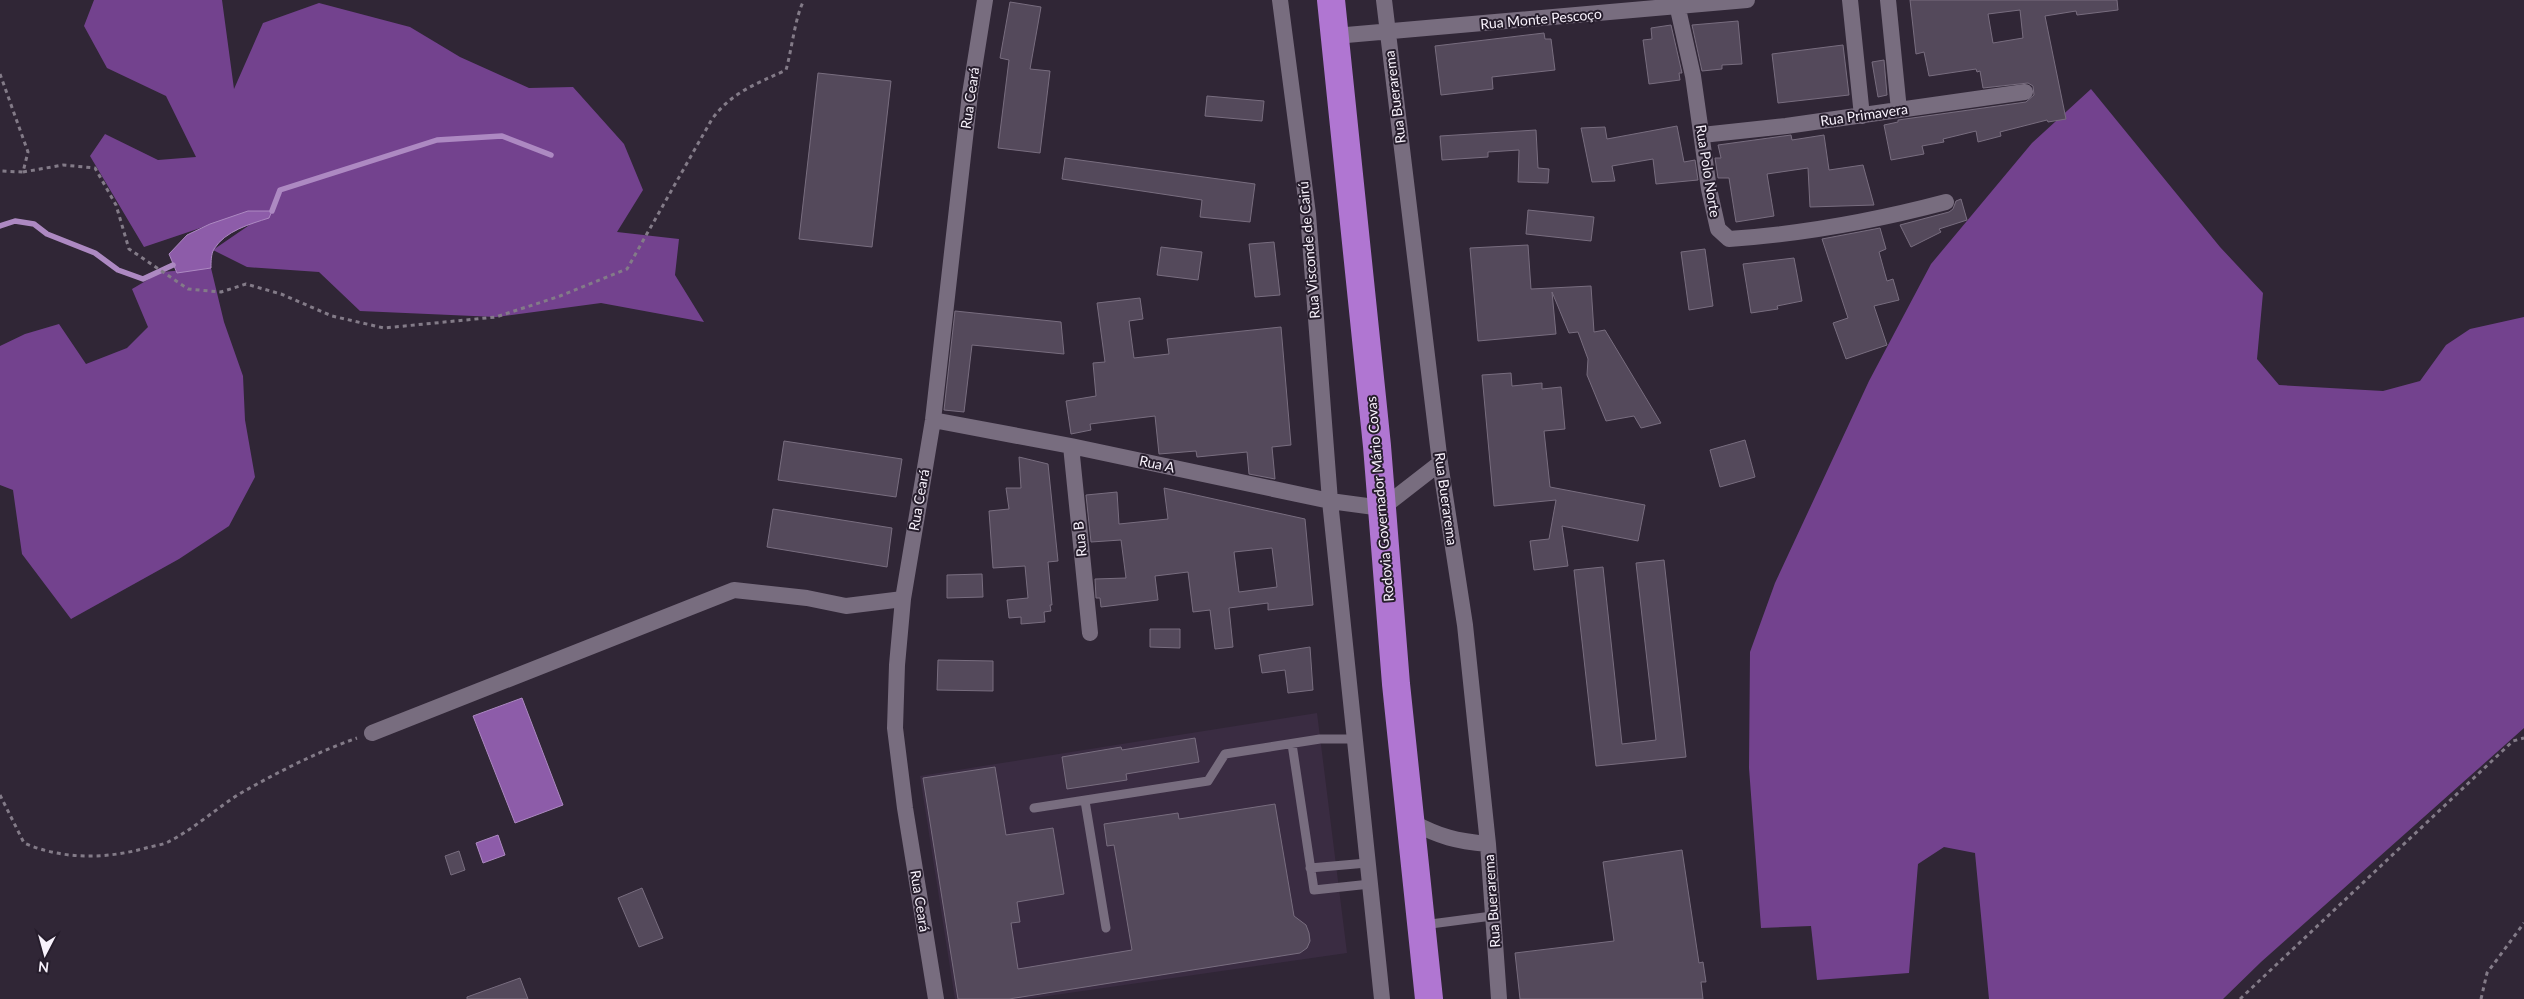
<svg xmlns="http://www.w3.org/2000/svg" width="2524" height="999" font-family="Lato,sans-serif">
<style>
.built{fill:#3a2c42}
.forest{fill:#73428e}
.water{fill:#8d5ca9;stroke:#ad89c2}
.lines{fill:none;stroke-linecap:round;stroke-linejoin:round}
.stream{stroke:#ad89c2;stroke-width:5.5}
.building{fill:#54495b;stroke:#786d7f;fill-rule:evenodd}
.path{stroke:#837b88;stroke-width:3;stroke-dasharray:4 4;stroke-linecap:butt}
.lane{stroke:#786d7f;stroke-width:9}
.street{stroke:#786d7f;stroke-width:16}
.highway{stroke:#b076d2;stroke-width:28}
.labels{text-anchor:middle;stroke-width:4;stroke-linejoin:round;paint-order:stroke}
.street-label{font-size:14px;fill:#f8f2fc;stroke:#261d2c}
</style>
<rect width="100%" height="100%" fill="#302636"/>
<path class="built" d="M 1317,713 L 1347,953 L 1027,999 L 955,999 L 920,776 Z"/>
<path class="forest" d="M 94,0 L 222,0 L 234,89 L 263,23 L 319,3 L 410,27 L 460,57 L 529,88 L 573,87 L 624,144 L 643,190 L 617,232 L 679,239 L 675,275 L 704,322 L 601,303 L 496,317 L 360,311 L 319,272 L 247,267 L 213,250 L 270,211 L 248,212 L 144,247 L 90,156 L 105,134 L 158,160 L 196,157 L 166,96 L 107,68 L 84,26 Z
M 2091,89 L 2220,247 L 2263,293 L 2257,359 L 2279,385 L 2383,391 L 2420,381 L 2446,345 L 2470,329 L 2524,317 L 2524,728 L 2261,962 L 2223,999 L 1989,999 L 1975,853 L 1944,847 L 1918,864 L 1909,973 L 1817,980 L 1811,926 L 1761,928 L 1749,768 L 1750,652 L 1775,583 L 1869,381 L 1931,264 L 2032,143 Z
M 211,268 L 224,322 L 243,376 L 245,420 L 255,477 L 229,526 L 179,559 L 71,619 L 22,554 L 13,490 L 0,485 L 0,346 L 25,334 L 59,324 L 86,364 L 127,348 L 148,327 L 132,289 L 161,272 Z"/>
<path class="water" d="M 248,211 L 272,211 L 269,218 C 250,224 225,231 214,249 C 211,254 211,262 211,268 L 177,273 L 169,254 L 187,235 L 210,224 Z
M 522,698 L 563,805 L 515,823 L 473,716 Z
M 498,835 L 505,855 L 483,863 L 476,843 Z"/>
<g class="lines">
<path class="stream" d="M 272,211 L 280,190 L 437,140 L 502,136 L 551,155
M 0,226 L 15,221 L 34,224 L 47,234 L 95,253 L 118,270 L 143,279 L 173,265"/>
</g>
<path class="building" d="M 1910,0 L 2117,0 L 2118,10 L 2077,15 L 2076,11 L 2045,16 L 2066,119 L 2048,122 L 2047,120 L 2000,132 L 2001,136 L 1978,142 L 1976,131 L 1943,139 L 1944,142 L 1922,146 L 1924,154 L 1891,160 L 1884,125 L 1898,122 L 1898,120 L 2026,102 L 2034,95 L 2033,86 L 2028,83 L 1983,88 L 1980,71 L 1977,72 L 1976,69 L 1929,76 L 1924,52 L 1916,54 ZM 2020,10 L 2023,38 L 1993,43 L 1988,14 Z
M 1010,2 L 1041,7 L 1030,69 L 1050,71 L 1040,153 L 998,148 L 1009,60 L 1000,58 Z
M 1738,21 L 1742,64 L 1722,65 L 1722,69 L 1702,71 L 1692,25 Z
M 1671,25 L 1682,73 L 1679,73 L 1680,80 L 1649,84 L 1643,40 L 1652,39 L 1651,28 Z
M 1544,33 L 1545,39 L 1551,39 L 1555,70 L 1492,77 L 1493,89 L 1441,95 L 1435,46 Z
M 1843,45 L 1849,95 L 1778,103 L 1772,54 Z
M 1884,60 L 1887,95 L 1878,97 L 1872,62 Z
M 818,73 L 891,81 L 872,247 L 799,239 Z
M 1207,96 L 1264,101 L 1262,121 L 1205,116 Z
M 1677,126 L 1684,162 L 1695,160 L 1698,180 L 1656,184 L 1653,159 L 1612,166 L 1615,181 L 1592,182 L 1581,128 L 1605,127 L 1607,139 Z
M 1536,130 L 1538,168 L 1549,169 L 1548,183 L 1518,182 L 1519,150 L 1488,152 L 1488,157 L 1442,160 L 1440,136 Z
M 1791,135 L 1792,140 L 1824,135 L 1829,170 L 1863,165 L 1874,205 L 1810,207 L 1808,168 L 1767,174 L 1774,216 L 1736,222 L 1729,178 L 1718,178 L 1715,158 L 1721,158 L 1718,145 Z
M 1065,158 L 1255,184 L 1250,222 L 1200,217 L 1202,200 L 1062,179 Z
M 1961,199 L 1967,220 L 1939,229 L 1941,232 L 1911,247 L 1900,225 L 1949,212 L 1953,209 L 1956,201 Z
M 1528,210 L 1594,217 L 1591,241 L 1526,234 Z
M 1880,228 L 1886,249 L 1879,252 L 1887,281 L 1893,279 L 1899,300 L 1874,306 L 1887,345 L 1846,359 L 1833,323 L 1848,318 L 1822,239 Z
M 1274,242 L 1280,295 L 1255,297 L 1249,244 Z
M 1528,245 L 1531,289 L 1591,286 L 1594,332 L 1605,330 L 1661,423 L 1641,428 L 1634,416 L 1606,421 L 1587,375 L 1588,359 L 1578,332 L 1569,333 L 1552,292 L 1556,334 L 1478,341 L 1470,248 Z
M 1161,247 L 1202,252 L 1198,280 L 1157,275 Z
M 1705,249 L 1713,306 L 1689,310 L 1681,252 Z
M 1794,258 L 1802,301 L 1777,306 L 1778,309 L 1751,313 L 1743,264 Z
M 1140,298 L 1143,319 L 1129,321 L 1134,358 L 1169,354 L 1167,339 L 1281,327 L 1291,445 L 1272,447 L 1275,479 L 1249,474 L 1247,452 L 1197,457 L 1196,451 L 1159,454 L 1155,416 L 1090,424 L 1091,430 L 1071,434 L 1066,401 L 1096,396 L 1093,363 L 1105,362 L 1097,303 Z
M 955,311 L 1061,322 L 1064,354 L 972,345 L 964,412 L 944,410 Z
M 1511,373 L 1512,386 L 1542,383 L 1542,389 L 1561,387 L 1565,429 L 1544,431 L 1550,487 L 1645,505 L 1638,541 L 1562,526 L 1568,566 L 1534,570 L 1530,541 L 1549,539 L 1556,500 L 1494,506 L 1482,375 Z
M 1745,440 L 1755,477 L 1720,487 L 1710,450 Z
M 784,441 L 902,459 L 896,497 L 778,480 Z
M 1019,457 L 1048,464 L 1058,561 L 1048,562 L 1052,605 L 1050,605 L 1051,611 L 1044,612 L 1045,622 L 1021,624 L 1021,617 L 1009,618 L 1007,600 L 1028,598 L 1025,566 L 993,568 L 989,511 L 1009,509 L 1006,488 L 1021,488 Z
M 1164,488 L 1305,519 L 1313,605 L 1268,610 L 1268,603 L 1229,608 L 1233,647 L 1215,649 L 1210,610 L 1193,612 L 1188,572 L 1155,576 L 1158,600 L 1101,607 L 1100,598 L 1096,598 L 1095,579 L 1126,578 L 1121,540 L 1091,542 L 1086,495 L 1117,492 L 1119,524 L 1168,519 ZM 1272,548 L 1277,587 L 1239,592 L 1234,552 Z
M 773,509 L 892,528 L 887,567 L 767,547 Z
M 1664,560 L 1686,757 L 1596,766 L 1574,570 L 1603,567 L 1622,744 L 1656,740 L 1636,563 Z
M 982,574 L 983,597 L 947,598 L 947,575 Z
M 1150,629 L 1180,629 L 1180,648 L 1150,647 Z
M 1310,647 L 1313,690 L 1288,693 L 1285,670 L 1262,673 L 1259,655 Z
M 938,660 L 993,661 L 993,691 L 937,690 Z
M 1195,738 L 1199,762 L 1126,774 L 1127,780 L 1067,789 L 1062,757 L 1121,747 L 1122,750 Z
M 995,767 L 1006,835 L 1053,828 L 1064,894 L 1017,902 L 1020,922 L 1011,923 L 1018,969 L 1132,950 L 1114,845 L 1107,846 L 1104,824 L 1178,813 L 1179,819 L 1275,804 L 1294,916 L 1306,925 L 1309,933 L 1310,941 L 1307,948 L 1300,953 L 1009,999 L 958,999 L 923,778 Z
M 1682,850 L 1699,963 L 1703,962 L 1706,982 L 1701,982 L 1703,999 L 1520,999 L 1515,953 L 1614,941 L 1603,862 Z
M 459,851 L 465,870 L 451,875 L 445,856 Z
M 642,888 L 663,938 L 639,947 L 618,898 Z
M 520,978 L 528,999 L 467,999 L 467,997 Z"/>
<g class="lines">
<path class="path" d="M 0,74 L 28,152 L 23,172 L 0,171
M 23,172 L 63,165 L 95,168 L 116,205 L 129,249 L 188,289 L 221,292 L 246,284 L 281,294 L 332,316 L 384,328 L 496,317 L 560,296 L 627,269 L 712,119 C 732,92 756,84 786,70 C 792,49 795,17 804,0
M 0,795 L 24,843 C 63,860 106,859 146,848 C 153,846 162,845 168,842 C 191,831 218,807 241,793 C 278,772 317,752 357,738
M 2240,999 L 2513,741 L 2524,738
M 2481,999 L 2487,973 L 2524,923"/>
<path class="lane" d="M 1292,744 L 1314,890 L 1370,884
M 1085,801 L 1106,928
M 1034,808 L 1208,781 L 1225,754 L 1320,739 L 1354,739
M 1310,868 L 1367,863
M 1423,925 L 1492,916"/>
<path class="street" d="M 1280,0 L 1308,214 L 1330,501 L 1382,999
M 1384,0 L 1440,463 L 1465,625 L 1488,844 L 1499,999
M 1676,0 L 1693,76 L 1709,189 L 1718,229 L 1729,239 C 1803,234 1874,221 1946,202
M 1850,0 L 1862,116
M 1888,0 L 1899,110
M 1335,36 L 1747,0
M 1702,135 L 1786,126 L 2025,92
M 933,420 L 1071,446 L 1330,501 L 1382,508 L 1440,463
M 1071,446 L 1090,633
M 372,733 L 734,590 L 807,598 L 846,606 L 903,599
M 1412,822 C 1440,837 1456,841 1488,844
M 936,999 L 905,808 L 895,728 L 897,665 L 903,599 L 933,420 L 970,94 L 985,0"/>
<path class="highway" d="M 1331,0 L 1377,446 L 1396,684 L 1429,999"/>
</g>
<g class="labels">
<g class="street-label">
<text transform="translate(1541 19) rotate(-5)" y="5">Rua Monte Pescoço</text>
<text transform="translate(1395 97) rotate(-97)" y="5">Rua Buerarema</text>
<text transform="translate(970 98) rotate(-82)" y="5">Rua Ceará</text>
<text transform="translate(1864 115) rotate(-8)" y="5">Rua Primavera</text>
<text transform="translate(1708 171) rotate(81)" y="5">Rua Polo Norte</text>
<text transform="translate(1309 250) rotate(-95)" y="5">Rua Visconde de Cairú</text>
<text transform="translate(1157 464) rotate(12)" y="5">Rua A</text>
<text transform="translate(1380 499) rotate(-95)" y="5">Rodovia Governador Mário Covas</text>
<text transform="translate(1446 499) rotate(82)" y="5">Rua Buerarema</text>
<text transform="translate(919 500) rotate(-80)" y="5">Rua Ceará</text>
<text transform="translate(1080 539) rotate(-96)" y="5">Rua B</text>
<text transform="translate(920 901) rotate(81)" y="5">Rua Ceará</text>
<text transform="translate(1492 901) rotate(-94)" y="5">Rua Buerarema</text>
</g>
</g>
<g transform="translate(45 954) rotate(186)" stroke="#261d2c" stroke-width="4" paint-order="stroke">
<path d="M0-4L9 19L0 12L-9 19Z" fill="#f8f2fc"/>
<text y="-8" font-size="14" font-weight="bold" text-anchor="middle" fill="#f8f2fc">N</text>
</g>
</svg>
